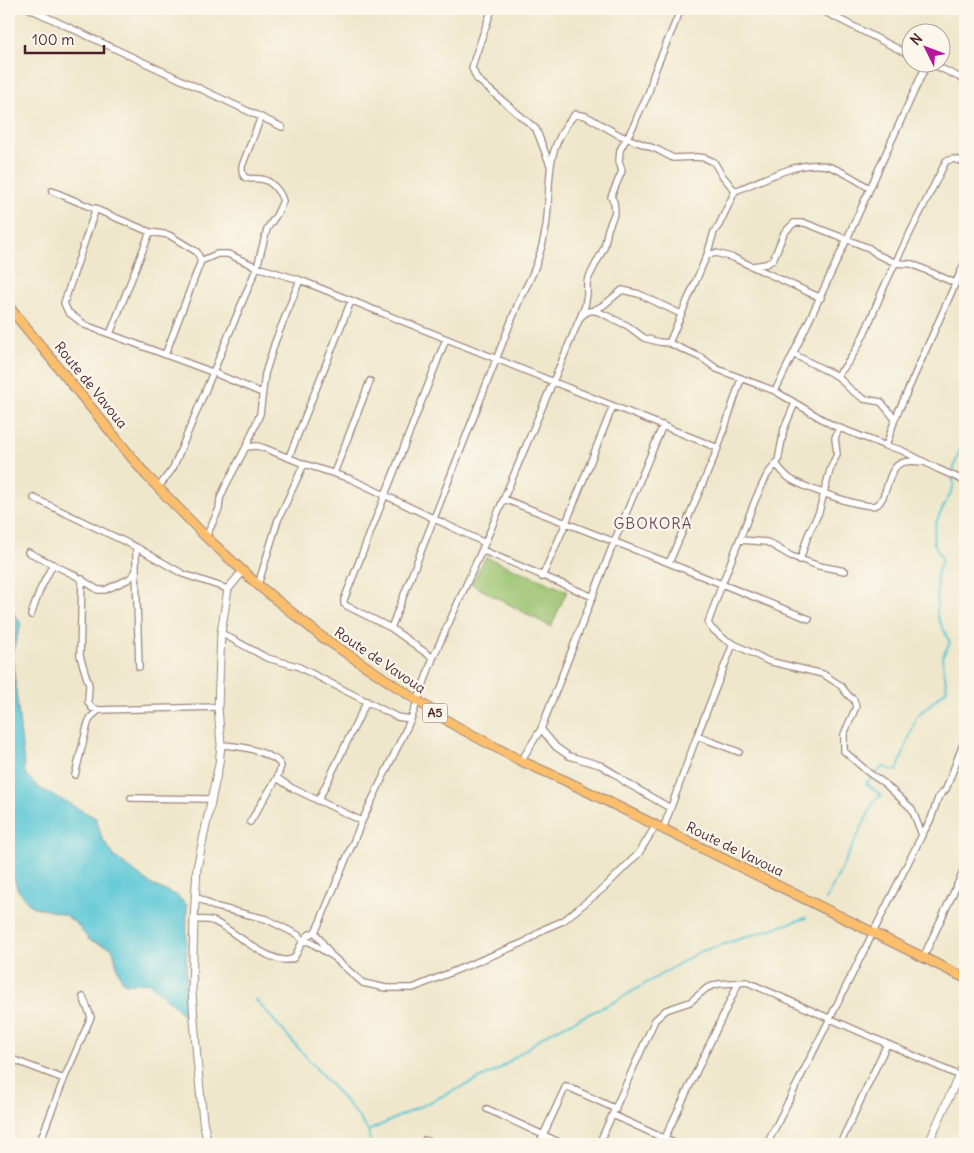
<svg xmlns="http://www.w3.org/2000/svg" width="974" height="1153" font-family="Delius,sans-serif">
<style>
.green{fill:#98c16d;stroke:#71704c}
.water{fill:#5cc7d6;stroke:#537380}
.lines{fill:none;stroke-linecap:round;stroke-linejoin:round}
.stream{stroke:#5cc7d6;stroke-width:2}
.minor-casing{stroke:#9c837b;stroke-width:8}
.tertiary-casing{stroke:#9c837b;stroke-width:9}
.primary-casing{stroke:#9c837b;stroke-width:11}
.minor{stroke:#fff;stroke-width:5.5}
.tertiary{stroke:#fff;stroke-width:7}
.primary{stroke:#fabe6d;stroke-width:9}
.labels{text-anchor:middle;stroke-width:4.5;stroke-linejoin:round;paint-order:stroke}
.shield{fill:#fbf7ec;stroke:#7f6065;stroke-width:1}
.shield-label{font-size:12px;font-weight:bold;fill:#4a1f2b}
.street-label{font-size:14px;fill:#4a1f2b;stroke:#fbf7ec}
.neighbourhood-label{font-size:15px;letter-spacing:1px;fill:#724961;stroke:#fbf7ec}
</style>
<rect width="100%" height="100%" fill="#fbf7ec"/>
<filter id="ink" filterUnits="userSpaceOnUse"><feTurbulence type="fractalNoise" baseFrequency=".02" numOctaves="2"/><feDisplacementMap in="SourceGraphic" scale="10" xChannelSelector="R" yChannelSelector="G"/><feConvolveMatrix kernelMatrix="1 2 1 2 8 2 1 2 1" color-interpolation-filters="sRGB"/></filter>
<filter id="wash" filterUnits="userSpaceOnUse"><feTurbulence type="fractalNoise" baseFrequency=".0096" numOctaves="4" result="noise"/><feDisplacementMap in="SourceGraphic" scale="20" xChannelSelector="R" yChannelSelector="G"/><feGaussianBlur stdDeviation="1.12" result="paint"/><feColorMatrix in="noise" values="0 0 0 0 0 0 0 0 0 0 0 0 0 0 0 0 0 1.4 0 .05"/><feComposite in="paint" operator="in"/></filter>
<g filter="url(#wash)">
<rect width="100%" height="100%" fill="#efe7cb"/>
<path class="green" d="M 486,557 L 567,591 L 551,627 L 471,584 Z"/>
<path class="water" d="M 9,609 L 12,610 L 21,624 L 12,654 L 25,774 L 38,787 L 96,818 L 102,838 L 115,857 L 152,885 L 176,895 L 187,905 L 186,993 L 189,1021 L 172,1003 L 148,982 L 125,984 C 116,973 117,960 112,948 L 89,940 L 77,924 L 65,915 L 31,906 L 18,890 L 13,876 L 9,870 Z"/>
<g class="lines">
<path class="stream" d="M 826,900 L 875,800 L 881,796 L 866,783 L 883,767 L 897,771 L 917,716 L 947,689 L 942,657 L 950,643 L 937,616 L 937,574 L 942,559 L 933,541 L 936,522 L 953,488 L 954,467 L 965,435
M 256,1000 L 358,1116 L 368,1131 L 371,1144
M 368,1131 L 498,1070 L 545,1035 L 616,1001 L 699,952 L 806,918"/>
</g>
</g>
<g filter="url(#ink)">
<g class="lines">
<g class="minor-casing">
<path id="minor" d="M 30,9 L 282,127
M 492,9 L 475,57 L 472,68 L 477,79 L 536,129 L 550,165
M 819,9 L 912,56
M 52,191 L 150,232 L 169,235 L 197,252 L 201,261 L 165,355
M 96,208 L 64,303 L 68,312 L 85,325 L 212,372 L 262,393
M 707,255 L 716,253 L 734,258 L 821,298
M 201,261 L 217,254 L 228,254 L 257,267 L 300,280 L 718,448
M 753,266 L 766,264 L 773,260 L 784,233 L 794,223 L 805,223 L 869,248 L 878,255 L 896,263 L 912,264 L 955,283
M 594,310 L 604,305 L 622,290 L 639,294 L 681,314
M 582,316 C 587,310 592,310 599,312 L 628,326 L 644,338 L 659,342 L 669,343 L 702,358 L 717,369 L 775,391 L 832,425 L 886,446 L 901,450 L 938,469 L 965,481
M 110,334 L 150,232
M 669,343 L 707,255 L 714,232 L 719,225 L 735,191 C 762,181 803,157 831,167 C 844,172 857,180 869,188
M 793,354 L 837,376 L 851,390 L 864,399 L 881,402 L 895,419
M 837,376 C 861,350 871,316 885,285 C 904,243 926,202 946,161 L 953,159 L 965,162
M 775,391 C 828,285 875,175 925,68 L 932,64 L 965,80
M 795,403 L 784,429 L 778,461 L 767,475 L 756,498 L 722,584 L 708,623 L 711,628 L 724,639 L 768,661 L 823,674 L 840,685 L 848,695 L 854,700 L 856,707 L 844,734 L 844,751 L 869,773 L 884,783 L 912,809 L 922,835
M 886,446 L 895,419 L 965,262
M 246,447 L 257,446 L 264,448 L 304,464 L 351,479 L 485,543
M 289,457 L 351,301
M 776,464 C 780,469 784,474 789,478 C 800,486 865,510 876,505 C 880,504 881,500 883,497 C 893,473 890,457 922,462
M 334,473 L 370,381
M 158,488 L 173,468 L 257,267 L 267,229 L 277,214 L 283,201 C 281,193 273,183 265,180 C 253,176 241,185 242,166 L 261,117
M 34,498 L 136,547 L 183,574 L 228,589
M 504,499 L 669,563 L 809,619
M 206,537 L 219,509 L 220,499 L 225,487 L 246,447 L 260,414 L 265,374 L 275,342 L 300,280
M 740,540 L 767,542 L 791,556 L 819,566 L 845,571
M 482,550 L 593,597
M 28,552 L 76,576 L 98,590 L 105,590 L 129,579 L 134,574 L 136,570 L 136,547
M 800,560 L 808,535 L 819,512 L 830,470 L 837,454 L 835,438 L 839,428
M 669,563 L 718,448 L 741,379
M 136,570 L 139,667
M 542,577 L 566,523 L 613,406
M 82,579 L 80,656 L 89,685 L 88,702 L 92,708 L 99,710 L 218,707
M 258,585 L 278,520 L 304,464
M 31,615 L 40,590 L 53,564
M 391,628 L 347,606 L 344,604 L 344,600 L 446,339
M 221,633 L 267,658 L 297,666 L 397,717 L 411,719
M 433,658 L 391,628 L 521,296 C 534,275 542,251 546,227 C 552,183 542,152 575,114 L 586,116 L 619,135 L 658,150 L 673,158 L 697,157 L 705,158 L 714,162 L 721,174 L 735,191
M 541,729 L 556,747 L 569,756 L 600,765 L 615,774 L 625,782 L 670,808
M 697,736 L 733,644
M 221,745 C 239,746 253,748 269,756 C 274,759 278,759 281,766 L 277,778 L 292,788 L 362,821
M 521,761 L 541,729 L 614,542 L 663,425
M 75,775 L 88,723 L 91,717 L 99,710
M 131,798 L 210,799
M 318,801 L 367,701
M 250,822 L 277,778
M 663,829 L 697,736 L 739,752
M 195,896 L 213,906 L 266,919 L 298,935 L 303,941 L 310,942 L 329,954
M 194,920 C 201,920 206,919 213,921 C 231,928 275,970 294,958 C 300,948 303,935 315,932 L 319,924 L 362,821 L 411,719 L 433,658 L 485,543 L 585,306 L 587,294 L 587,281 L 604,248 L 608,229 L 615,212 L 614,202 L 611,197 L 622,171 L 619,161 L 620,150 L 634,125 L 638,115 L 648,95 L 654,73 L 681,9
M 315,932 L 331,955 L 363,983 L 386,988 L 413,988 L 525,942 L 544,929 L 563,921 L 605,887 L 639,853 L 656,825
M 923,958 L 965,868
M 9,1058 L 64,1079 L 91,1017 L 83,997
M 487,1109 L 563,1144
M 613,1115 L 676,1144
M 425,1140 L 433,1144
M 39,1144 L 64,1079
M 539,1144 L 566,1086 L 616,1109
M 599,1144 L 655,1020 L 666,1010 L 690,1002 L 707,988 L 718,984 L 747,982 L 960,1076
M 662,1144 L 739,982
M 767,1144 L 922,835 L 931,819 L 938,798 L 946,789 L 965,739
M 840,1144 L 887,1044"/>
</g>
<g class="tertiary-casing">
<path id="tertiary" d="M 208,1144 L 203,1121 L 197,1059 L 192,992 L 194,920 L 197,868 L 219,764 L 221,745 L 218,707 L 221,633 L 228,589 L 243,571
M 928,1144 L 965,1062"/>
</g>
<g class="primary-casing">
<path id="primary" d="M 9,307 L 146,475 L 206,537 L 258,585 L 322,637 L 454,725 L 521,761 L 566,781 L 965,978"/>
</g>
<use href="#minor" class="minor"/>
<use href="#tertiary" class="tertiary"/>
<use href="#primary" class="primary"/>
</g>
</g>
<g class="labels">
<rect class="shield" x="422.5" y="703.5" width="25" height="19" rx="4"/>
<g class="shield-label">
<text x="435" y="717">A5</text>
</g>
<g class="street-label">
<text transform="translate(91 385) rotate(51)" y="5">Route de Vavoua</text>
<text transform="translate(380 660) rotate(34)" y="5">Route de Vavoua</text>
<text transform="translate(735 849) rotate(26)" y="5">Route de Vavoua</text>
</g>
<g class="neighbourhood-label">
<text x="653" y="529">GBOKORA</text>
</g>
</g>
<rect width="974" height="1153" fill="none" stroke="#fbf7ec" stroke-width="30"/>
<g transform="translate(926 48) rotate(312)"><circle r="24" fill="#fbf7ec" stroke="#b4a19f"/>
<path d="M0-4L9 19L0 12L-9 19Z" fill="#b5179e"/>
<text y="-8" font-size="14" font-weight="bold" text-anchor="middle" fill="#4a1f2b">N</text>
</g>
<path d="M25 45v8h79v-8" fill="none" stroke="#4a1f2b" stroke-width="2.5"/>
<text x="32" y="45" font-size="15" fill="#4a1f2b" stroke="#fbf7ec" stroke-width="4" paint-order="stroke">100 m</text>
</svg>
